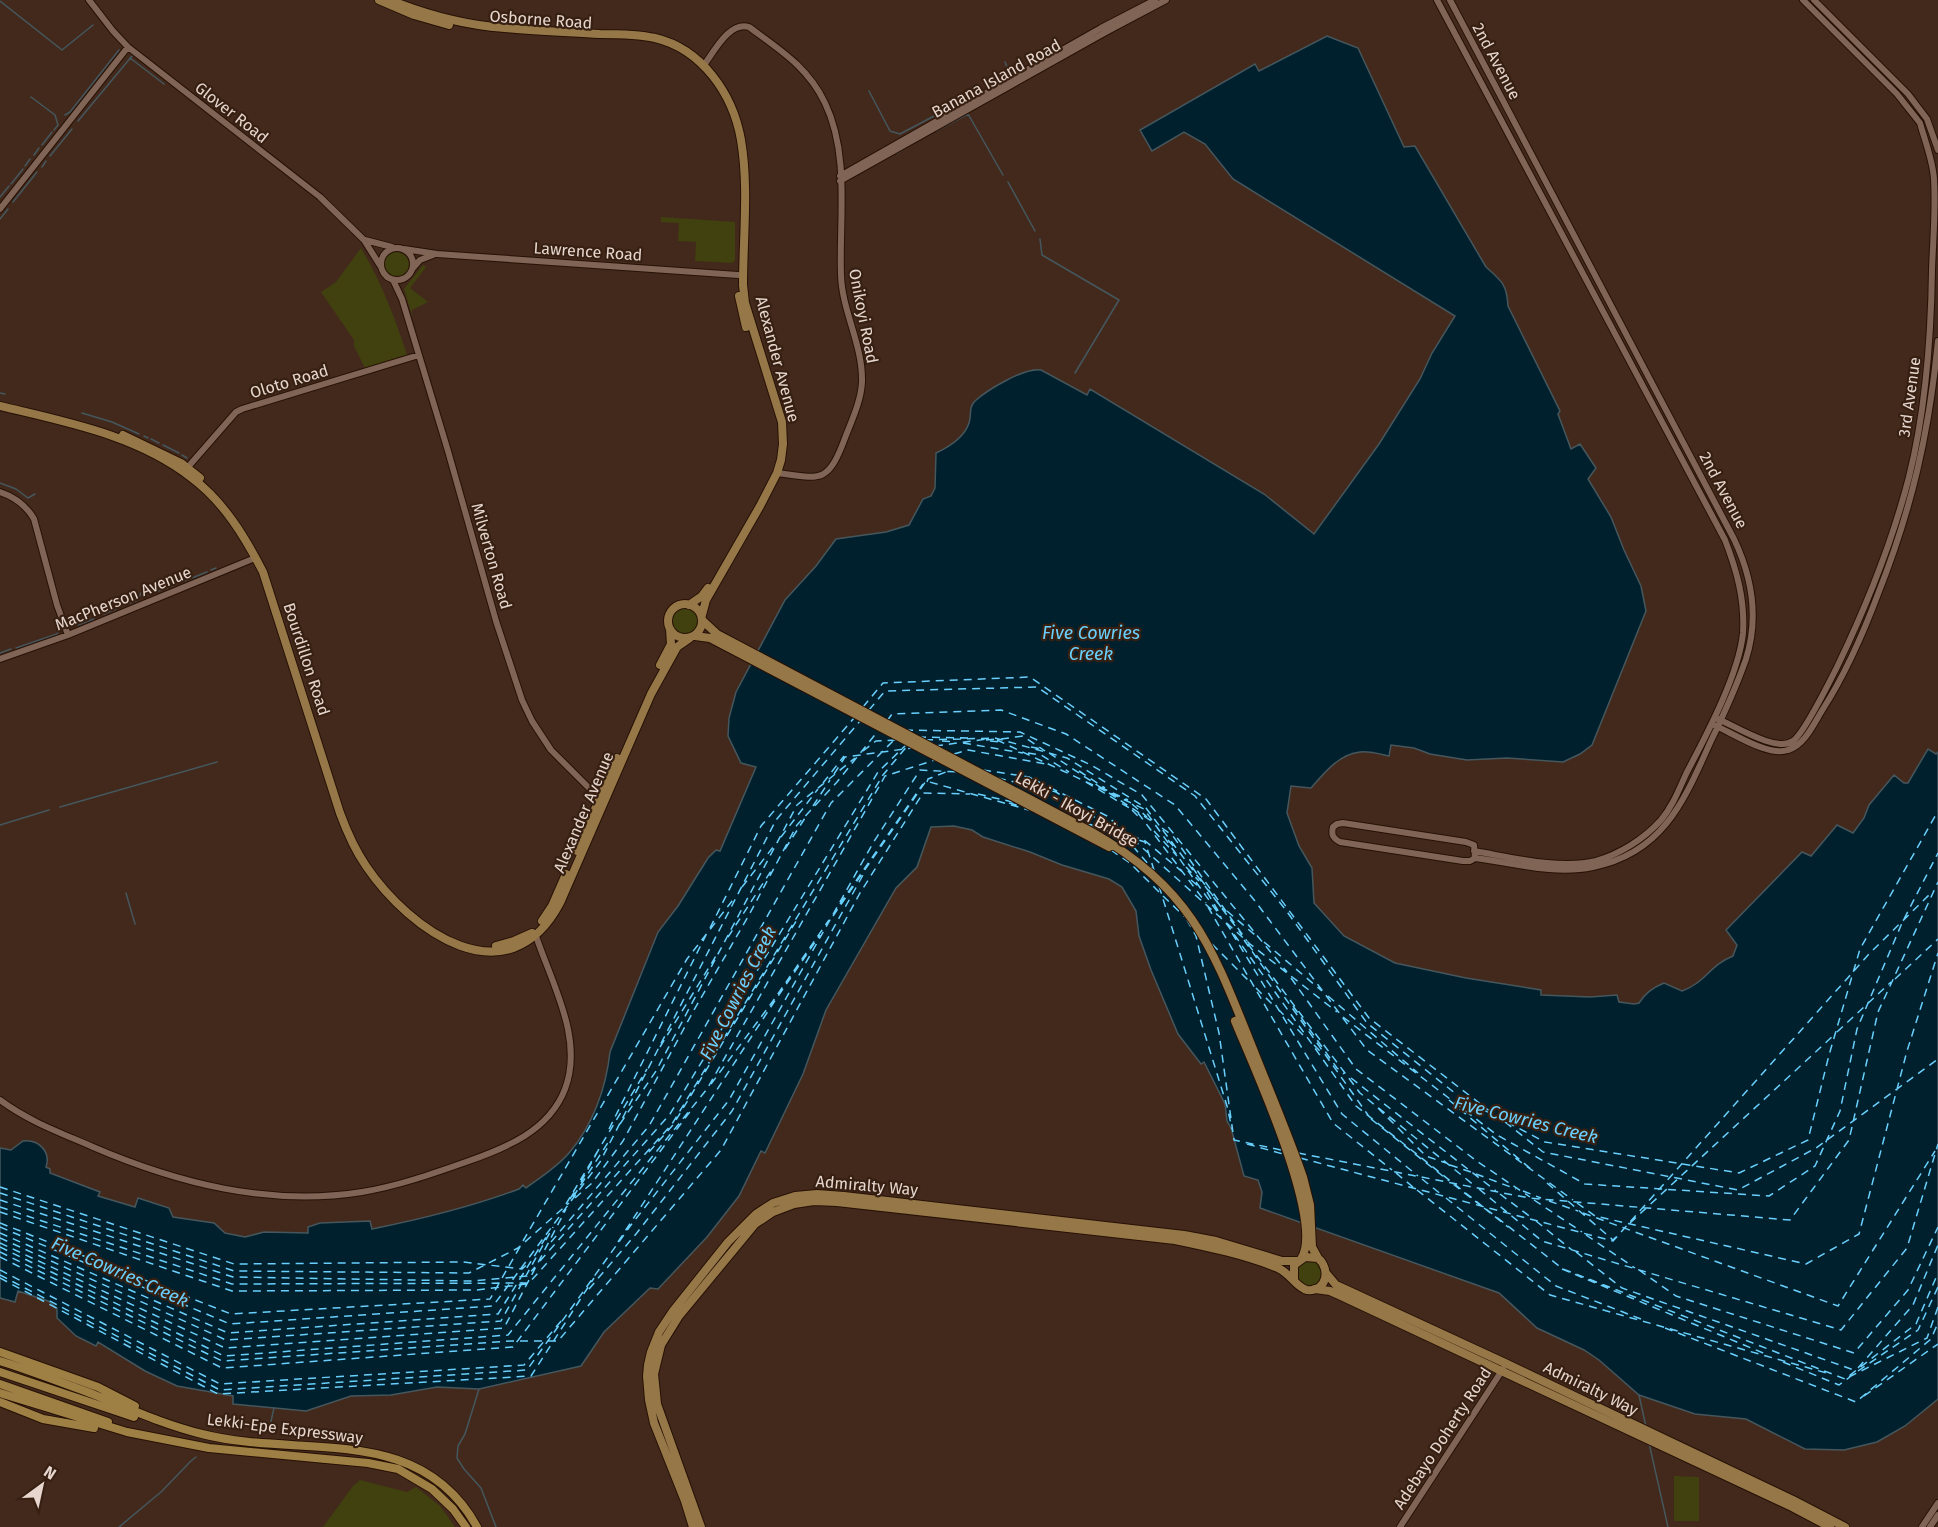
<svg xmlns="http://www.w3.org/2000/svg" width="1938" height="1527" font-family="'Fira Sans',sans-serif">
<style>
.green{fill:#40410e}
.water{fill:#00202d;stroke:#45575d;stroke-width:1.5}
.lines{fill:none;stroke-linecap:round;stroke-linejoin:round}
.stream{stroke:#45575d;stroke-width:1.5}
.ferry{stroke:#69d0fd;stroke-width:1.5;stroke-dasharray:8 6;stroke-linecap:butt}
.tertiary-casing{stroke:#271105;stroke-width:8}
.primary-casing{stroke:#271105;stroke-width:10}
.trunk-casing{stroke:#271105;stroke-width:10}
.tertiary{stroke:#806455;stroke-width:6}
.primary{stroke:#967848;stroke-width:8}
.trunk{stroke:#9e7f44;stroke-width:8}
.labels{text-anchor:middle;stroke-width:4.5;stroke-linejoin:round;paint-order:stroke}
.street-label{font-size:16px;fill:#e6d6ce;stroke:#372012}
.water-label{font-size:18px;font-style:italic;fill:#69d0fd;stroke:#372012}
</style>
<rect width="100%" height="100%" fill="#42291c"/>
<path class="green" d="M 661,217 L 735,222 L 735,260 L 732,263 L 695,261 L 696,242 L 678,241 L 679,223 L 661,222 Z
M 361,248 C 381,282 395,317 407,355 L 365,368 L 354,346 L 354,340 L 321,292 L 336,282 Z
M383 265a13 13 0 1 1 26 0a13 13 0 1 1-26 0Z
M 423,265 L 426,267 L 410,288 L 428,302 L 412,310 L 412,315 L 404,289 Z
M672 621a13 13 0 1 1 26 0a13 13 0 1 1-26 0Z
M1297 1273a13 13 0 1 1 26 0a13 13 0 1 1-26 0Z
M 1674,1476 L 1699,1477 L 1699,1521 L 1674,1521 Z
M 360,1480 L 407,1492 L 416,1487 L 440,1506 L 455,1527 L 323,1527 L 353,1486 Z"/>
<path class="water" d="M 1327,36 L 1358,48 L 1404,147 L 1415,146 L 1486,267 C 1502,281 1507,285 1508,306 L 1560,411 L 1558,414 L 1571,449 L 1580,444 L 1596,468 L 1588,479 L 1611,517 L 1624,550 L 1641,586 L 1646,611 L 1592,745 L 1580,754 L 1563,762 L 1507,758 L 1467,760 L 1430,754 L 1414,748 L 1391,745 L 1389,756 C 1380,754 1369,751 1360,752 C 1339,754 1324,773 1311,788 L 1291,786 L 1287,813 L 1299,846 L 1312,868 L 1314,903 L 1344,936 L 1395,963 L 1466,978 L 1541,990 L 1541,995 L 1590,997 L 1617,995 L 1619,1002 L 1634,1004 L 1639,1003 C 1645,993 1654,987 1664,983 L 1682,991 C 1705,983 1710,965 1733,956 L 1737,945 L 1726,930 L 1802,852 L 1811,856 L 1837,825 L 1853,833 L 1864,818 L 1869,805 L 1894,775 L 1904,783 L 1908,783 L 1928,749 L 1936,754 L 1938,752 L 1938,1399 L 1905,1426 L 1877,1442 L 1844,1450 L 1805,1449 L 1746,1419 L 1695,1414 L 1639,1395 L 1599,1360 L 1584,1350 L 1537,1328 L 1499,1293 L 1260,1208 L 1262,1192 L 1258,1180 L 1244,1176 L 1231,1128 L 1227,1121 L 1225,1104 L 1204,1062 L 1201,1064 L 1178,1034 L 1151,970 L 1139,936 L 1136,911 L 1122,887 L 1109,879 L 1062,865 L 1030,852 L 983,837 L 972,830 L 954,826 L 931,827 L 917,867 L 896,888 L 826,1010 L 803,1074 L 765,1153 L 761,1151 L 739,1196 L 707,1237 L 658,1289 L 650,1288 L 604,1332 L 581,1366 L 479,1389 L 437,1387 L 391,1395 L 351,1396 L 306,1411 L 233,1404 L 233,1396 L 177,1386 L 145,1371 L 98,1342 L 96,1346 L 76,1336 L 57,1318 L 57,1308 L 48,1301 L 18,1291 L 15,1302 L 0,1298 L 0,1148 L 11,1150 L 23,1141 C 39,1139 51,1152 46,1167 L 50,1169 L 50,1173 L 100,1192 L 98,1196 L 135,1207 L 138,1198 L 169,1208 L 173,1217 L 214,1223 L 225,1233 L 245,1237 L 264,1232 L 308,1233 L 308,1227 L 320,1223 L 370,1221 L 372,1229 C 422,1219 471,1207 519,1189 L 523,1185 L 526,1188 C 541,1177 557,1167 569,1153 C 593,1125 606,1088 610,1052 L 658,932 L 678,906 L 708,858 L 716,850 L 720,851 L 756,767 L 741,763 L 728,736 L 729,718 L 736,692 L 785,600 L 816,566 L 836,539 L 886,532 L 909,525 L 923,499 L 931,496 L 935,488 L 936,453 C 949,447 964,438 969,423 C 972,415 968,408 975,401 C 987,390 1025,367 1041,370 L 1087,395 L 1090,389 L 1264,494 L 1314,534 L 1379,444 L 1420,379 L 1432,353 L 1455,316 L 1233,179 L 1205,144 L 1184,132 L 1152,151 L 1140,130 L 1255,64 L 1259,71 Z"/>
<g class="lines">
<path class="stream" d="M 0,1 L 62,50 L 93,25
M 130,58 L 164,84
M 1005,62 L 1007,67
M 998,82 L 1011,75 L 1009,71
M 869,91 L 890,131 L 900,134 L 938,114
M 31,97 L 55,115 L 58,125 L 54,130
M 65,115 L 70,112 L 119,50
M 78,121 L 132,56
M 936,131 L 968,114 L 1003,175
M 42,145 L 52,132
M 897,153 L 907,147
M 34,155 L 39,148
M 50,156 L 72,129
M 25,166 L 30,159
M 42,167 L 46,161
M 1008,182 L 1035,231
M 11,184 L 23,169
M 0,197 L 9,186
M 13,202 L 37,172
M 0,219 L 8,209
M 1040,239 L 1042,255 L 1119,300 L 1075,373
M 0,393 L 5,394
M 82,413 L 112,422 L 139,434
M 144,436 L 148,438
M 151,439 L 159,443
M 163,445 L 179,453
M 182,455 L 187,458
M 0,483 L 16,489 L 28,498 L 35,494
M 211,570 L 216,568
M 182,582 L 207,572
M 149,589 L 158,591 L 175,585
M 130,603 L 138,600 L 141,593
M 104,614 L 118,608
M 70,623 L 78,625 L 94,619
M 16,648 L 57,634 L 62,627
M 0,653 L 11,649
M 60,807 L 217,762
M 0,825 L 49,810
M 126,893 L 135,924
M 479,1389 L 465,1434 L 458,1446 L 457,1458 L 464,1469 L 481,1488 L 496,1527
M 1639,1395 L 1646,1427
M 269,1430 L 274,1408
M 1649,1443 L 1668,1527
M 119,1527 L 161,1492 L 191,1461 L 196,1457"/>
<path class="ferry" d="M 863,707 L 883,683 L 1030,677 L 1206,799 L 1369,1018 L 1496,1116
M 869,710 L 885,691 L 1037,687 L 1195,796 L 1285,909 L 1367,1023 L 1461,1098 L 1545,1142 L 1739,1173 L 1808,1140 L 1829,1055 L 1860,949 L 1938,811
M 887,721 L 892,714 L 1001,710 L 1066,734 L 1175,805 L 1255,901 L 1367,1050 L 1573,1200
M 905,730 L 1020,732 L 1091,765 L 1142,795 L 1287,972
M 918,737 L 970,738
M 1001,739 L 1023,736 L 1045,751
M 925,740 L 995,738 L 1067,758 L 1146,808 L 1242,935
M 986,740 L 996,739
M 997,740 L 1144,809 L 1221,917
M 942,741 L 955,742
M 990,741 L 1000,742
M 963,743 L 1023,753
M 935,746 L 987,739
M 1031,747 L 1041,749
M 863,751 L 876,741 L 897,740
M 1028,753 L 1041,755 L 1069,772
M 1049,753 L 1100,787
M 954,754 L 968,750 L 1046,764
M 983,770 L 1029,777 L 1107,816 L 1250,944 L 1337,1012
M 1079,771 L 1105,788
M 834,774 L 845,757 L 912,748
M 998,778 L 1056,792 L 1125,837 L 1155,872
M 927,782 L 928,779 L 946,772
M 1086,782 L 1131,809
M 823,783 L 844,756
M 1100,787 L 1128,800
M 1109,793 L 1153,822
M 978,794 L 1017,803
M 1009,803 L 1025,807
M 1132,804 L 1147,817
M 813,806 L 830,780
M 1132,810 L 1141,819
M 1138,813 L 1206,903
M 1085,823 L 1115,832
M 1089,826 L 1119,834
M 1162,828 L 1173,836 L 1247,941
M 1154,831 L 1177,856
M 1126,836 L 1145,842 L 1154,870
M 1131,836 L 1144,840 L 1185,874
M 781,837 L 818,789
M 1168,840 L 1175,848
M 785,849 L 805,818
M 1111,850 L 1130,863 L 1159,892
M 1186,867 L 1199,881
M 1192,867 L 1221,907
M 1191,880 L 1198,886
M 1159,886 L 1227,1106 L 1232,1129
M 742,887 L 774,846
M 1207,892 L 1220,914
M 1163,896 L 1185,917
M 840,904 L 923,784
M 1208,907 L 1333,1123 L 1392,1170
M 1227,911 L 1255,935
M 833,916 L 926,781 L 1029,810
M 1904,919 L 1938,853
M 1187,920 L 1196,936 L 1219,1033 L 1234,1140 L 1281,1150
M 1226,923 L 1356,1106 L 1482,1206
M 710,928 L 761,826 L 854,718
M 1232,933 L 1342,1114 L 1418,1176
M 728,937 L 773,868
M 1244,940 L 1368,1115
M 1264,942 L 1322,991
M 1212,944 L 1251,983
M 1248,944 L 1360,1093 L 1475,1186
M 1291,978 L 1356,1069 L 1478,1162 L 1530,1197
M 1895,979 L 1938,939
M 1256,988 L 1272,1004
M 1328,996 L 1418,1073
M 1293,1006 L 1337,1068 L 1344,1074
M 1278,1009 L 1304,1036
M 1343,1017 L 1497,1135 L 1585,1184 L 1769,1196 L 1815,1166 L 1840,1111 L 1857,1029 L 1902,923
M 1837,1032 L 1891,982
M 1314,1045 L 1323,1054
M 660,1047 L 716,956
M 1351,1078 L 1496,1191
M 711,1084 L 773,1001 L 829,920
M 1449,1100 L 1532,1170
M 1378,1108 L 1426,1156 L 1446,1163
M 1371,1119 L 1449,1181
M 1505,1122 L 1543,1152 L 1738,1190 L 1816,1148 L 1938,1059
M 620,1124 L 656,1071 L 797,805 L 855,758
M 609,1129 L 706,935
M 1247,1144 L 1283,1154
M 649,1152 L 673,1125 L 798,918
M 1298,1153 L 1529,1198 L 1790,1220 L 1849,1140 L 1878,1012 L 1938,882
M 1300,1158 L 1613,1241 L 1869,954 L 1933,891
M 1450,1165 L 1471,1172
M 1396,1173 L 1413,1187
M 1476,1174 L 1516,1189
M 1422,1179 L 1442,1195
M 581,1182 L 599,1149
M 1547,1183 L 1613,1240 L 1616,1237
M 1453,1184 L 1480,1205
M 0,1187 L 234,1264 L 463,1262 L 522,1269 L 530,1262
M 1479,1189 L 1542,1241 L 1841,1330 L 1907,1248 L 1938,1144
M 1417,1190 L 1550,1295 L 1830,1374
M 1523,1191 L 1541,1198
M 0,1193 L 234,1271 L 469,1273 L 518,1248 L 569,1203
M 1500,1194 L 1532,1218
M 573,1197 L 611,1138
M 575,1198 L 592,1183 L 623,1141 L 694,1010 L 749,915 L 797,825 L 837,782 L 878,731
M 1446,1198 L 1556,1286 L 1646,1321
M 570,1199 L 575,1191
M 0,1200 L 233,1277 L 471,1281 L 527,1276 L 535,1267
M 1534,1200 L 1582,1232
M 1549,1201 L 1578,1211
M 1577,1203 L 1595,1216 L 1806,1264 L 1859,1234 L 1907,1051 L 1938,953
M 566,1204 L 647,1069
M 0,1207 L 232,1284 L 529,1283 L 672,1124 L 883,775 L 908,745
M 1484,1208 L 1508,1227
M 1486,1209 L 1563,1269 L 1845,1379 L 1916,1324 L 1938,1273
M 0,1212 L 232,1291 L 477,1290 L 526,1284
M 1583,1213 L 1838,1306 L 1935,1151
M 1536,1221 L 1572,1250
M 0,1223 L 231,1314 L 490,1299 L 521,1245
M 1630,1223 L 1834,1035
M 0,1227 L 230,1324 L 493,1306 L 600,1162 L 776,820 L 860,721
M 0,1233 L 228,1333 L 498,1314 L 548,1234
M 1586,1235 L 1635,1268
M 0,1238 L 226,1340 L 501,1321 L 553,1227
M 523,1241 L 687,959 L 736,896
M 551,1242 L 649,1126 L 831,803 L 893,741
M 618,1242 L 774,1002 L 820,935
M 0,1243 L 225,1348 L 504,1328 L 566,1209
M 0,1247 L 224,1356 L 508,1335 L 707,1089 L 885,776 L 935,760
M 0,1252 L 222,1361 L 511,1341 L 543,1341
M 1576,1252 L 1622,1288 L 1854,1370
M 0,1257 L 222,1368 L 513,1347 L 692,1109
M 540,1261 L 670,1114 L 878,772 L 907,744
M 1562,1269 L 1768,1355
M 0,1270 L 220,1384 L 524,1365 L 562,1320
M 1639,1270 L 1676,1296 L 1854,1353 L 1908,1290 L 1938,1227
M 0,1275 L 220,1390 L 527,1370 L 631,1225 L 729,1100 L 873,843 L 920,770 L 958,772
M 0,1278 L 218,1394 L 531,1376 L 594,1278
M 589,1289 L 636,1234 L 732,1111 L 863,875
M 1665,1328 L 1856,1402 L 1931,1339 L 1938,1323
M 548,1341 L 558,1341 L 721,1150 L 860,893 L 923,793 L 970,794
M 1783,1362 L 1839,1385 L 1850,1377
M 1858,1368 L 1913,1305 L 1938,1245
M 1858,1371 L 1918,1330 L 1938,1287
M 1849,1377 L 1927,1338 L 1938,1307
M 1864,1396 L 1938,1344"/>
<g class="tertiary-casing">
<path id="tertiary" d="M 89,0 L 113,31 L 128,47 L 320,197 L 364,240 L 381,267
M 1437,0 L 1725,540 C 1737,571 1745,600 1743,633 C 1739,674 1706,736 1687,772 C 1679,789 1673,806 1661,820 C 1644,839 1620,854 1596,861 C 1560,870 1510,857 1474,851
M 1450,0 L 1734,539 C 1752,577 1759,618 1746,659 C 1736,688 1723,716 1710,743 C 1684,801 1663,853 1593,867 C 1555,875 1513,863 1475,858 L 1470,861 L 1463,861 L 1340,842 C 1333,838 1331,835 1333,827 L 1337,824 L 1343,823 L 1466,842 L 1474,845 L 1475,858
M 1814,0 L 1908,94 L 1927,119 L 1938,150
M 704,65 C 714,52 729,21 749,27 C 780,50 808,67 825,103 C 850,155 839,219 841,275 C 842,311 863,345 862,382 C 861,401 852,420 845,438 C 828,484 821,479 777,473
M 840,176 L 1101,28 L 1155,0
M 840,181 L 1106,32 L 1166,0
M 0,209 L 128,47
M 365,240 L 392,247
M381 264a16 16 0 1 1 32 0a16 16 0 1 1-32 0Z
M 404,249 L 437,254 L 738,275
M 413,268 L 420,260 L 433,255
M 387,277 L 393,280 L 402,299 L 448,451 L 496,621 L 522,700 L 532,721 L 551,750 L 599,798
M 188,467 L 236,412 L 242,409 L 419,355
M 0,492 C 15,497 26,505 34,519 L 57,605 L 68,635
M 0,659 L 68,635 L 255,558
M 1718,719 C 1735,726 1777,753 1793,741 C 1804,733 1830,681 1837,667 C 1867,605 1892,543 1909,477 C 1926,409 1931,339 1932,270 C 1933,240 1936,209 1934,179 C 1933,163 1927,146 1922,130 L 1920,123 L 1897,94 L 1803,0
M 1716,726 C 1734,734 1769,757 1788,750 C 1805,745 1814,723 1823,709 C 1846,673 1863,634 1878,594 C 1912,508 1929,433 1938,341
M 0,1100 C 28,1121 61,1133 93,1147 C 177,1183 269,1207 362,1192 C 398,1186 432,1174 466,1162 C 506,1148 549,1131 565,1089 C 584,1039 552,984 536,936
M 1400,1527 L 1503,1369
M 1922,1527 L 1938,1503
M 1930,1527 L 1938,1515"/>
</g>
<g class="primary-casing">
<path id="primary" d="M 379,0 L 414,15 L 449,25
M 390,0 C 427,15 465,25 505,28 C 536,31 568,32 600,34 C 618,34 637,34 655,38 C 702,49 733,94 741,140 C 749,187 743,237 743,285 L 745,303 L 782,422 L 783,444 L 781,460 L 777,473 L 760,506 L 706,600 L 702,615
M 739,296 L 746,327
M 0,406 C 66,422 137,435 192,478 C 224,502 245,537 263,572 L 340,813 C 347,832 355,850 366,866 C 410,931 508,1001 560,903 L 651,694 L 677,647 L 690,638
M 123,435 L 181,463 L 200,478
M668 621a17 17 0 1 1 34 0a17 17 0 1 1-34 0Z
M 689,605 L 702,596 L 708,588
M 703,621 L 717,634 L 1092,832 C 1193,890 1212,947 1253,1049 C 1270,1092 1288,1134 1303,1177 L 1310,1205 L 1312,1247 L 1318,1258
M 695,636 L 710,638 L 1109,847
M 660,665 L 671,644 L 670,629
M 577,851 L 617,758
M 542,921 L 552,906 L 566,874
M 496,946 L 514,941 L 532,933
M 1235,1021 C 1252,1063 1326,1222 1301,1259
M 1326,1273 L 1336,1285 L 1347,1290 L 1505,1363 L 1793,1500 L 1845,1527
M 1315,1289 L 1330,1291 L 1339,1295 L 1792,1507 L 1830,1527
M 693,1527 L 685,1501 L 654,1423 L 649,1400 L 647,1376 L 648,1365 L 651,1352 L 659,1332 L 673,1311 L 728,1242 L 756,1214 L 773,1203 L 795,1196 L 817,1194 L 844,1196 L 1184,1235 L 1216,1241 L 1282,1261 L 1297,1261
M 701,1527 L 657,1404 L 654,1374 L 661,1345 L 679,1316 L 755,1224 L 773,1212 L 794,1204 L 814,1201 L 837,1202 L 1175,1240 C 1209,1247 1246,1255 1278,1268 C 1290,1273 1297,1288 1307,1290 C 1327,1292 1331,1269 1318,1258 L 1305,1257 L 1294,1265 L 1294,1279"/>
</g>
<g class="trunk-casing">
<path id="trunk" d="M 0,1352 L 98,1387 L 135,1406
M 0,1361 C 32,1371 63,1383 95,1395 C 130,1409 165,1425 202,1434 C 299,1459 419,1421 477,1527
M 0,1372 L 134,1417
M 0,1384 L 108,1422
M 0,1393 L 127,1432 L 209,1448 L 368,1463 L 398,1469 L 432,1489 L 453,1509 L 466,1527
M 0,1402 L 43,1419 L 94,1428"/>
</g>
<use href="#tertiary" class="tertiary"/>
<use href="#primary" class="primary"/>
<use href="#trunk" class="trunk"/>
</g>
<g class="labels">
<g class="street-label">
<text transform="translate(541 19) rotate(4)" y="6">Osborne Road</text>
<text transform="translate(1497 61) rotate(62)" y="6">2nd Avenue</text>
<text transform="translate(996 78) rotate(-29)" y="6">Banana Island Road</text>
<text transform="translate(232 112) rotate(38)" y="6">Glover Road</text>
<text transform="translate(588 251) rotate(4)" y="6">Lawrence Road</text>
<text transform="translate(864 316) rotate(79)" y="6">Onikoyi Road</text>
<text transform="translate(778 359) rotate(75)" y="6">Alexander Avenue</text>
<text transform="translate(289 381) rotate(-17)" y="6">Oloto Road</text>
<text transform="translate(1909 397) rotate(-82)" y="6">3rd Avenue</text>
<text transform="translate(1724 490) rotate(62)" y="6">2nd Avenue</text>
<text transform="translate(492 556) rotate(74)" y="6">Milverton Road</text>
<text transform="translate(123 598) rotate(-22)" y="6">MacPherson Avenue</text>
<text transform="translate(307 659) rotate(72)" y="6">Bourdillon Road</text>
<text transform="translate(1077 809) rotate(29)" y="6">Lekki - Ikoyi Bridge</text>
<text transform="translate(583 812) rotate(-67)" y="6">Alexander Avenue</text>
<text transform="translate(867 1185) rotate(5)" y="6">Admiralty Way</text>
<text transform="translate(1591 1388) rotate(26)" y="6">Admiralty Way</text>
<text transform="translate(285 1428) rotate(7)" y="6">Lekki-Epe Expressway</text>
<text transform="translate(1442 1438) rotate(-57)" y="6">Adebayo Doherty Road</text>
</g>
<g class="water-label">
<text x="1091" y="639">Five Cowries<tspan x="1091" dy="21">Creek</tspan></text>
<text transform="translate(738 993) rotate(-63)" y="6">Five Cowries Creek</text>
<text transform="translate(1526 1120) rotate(14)" y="6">Five Cowries Creek</text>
<text transform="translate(120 1272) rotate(24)" y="6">Five Cowries Creek</text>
</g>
</g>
<g transform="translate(42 1485) rotate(33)" stroke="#372012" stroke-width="4.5" paint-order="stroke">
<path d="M0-4.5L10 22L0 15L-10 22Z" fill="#e6d6ce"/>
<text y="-9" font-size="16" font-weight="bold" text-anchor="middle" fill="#e6d6ce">N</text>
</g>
</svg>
